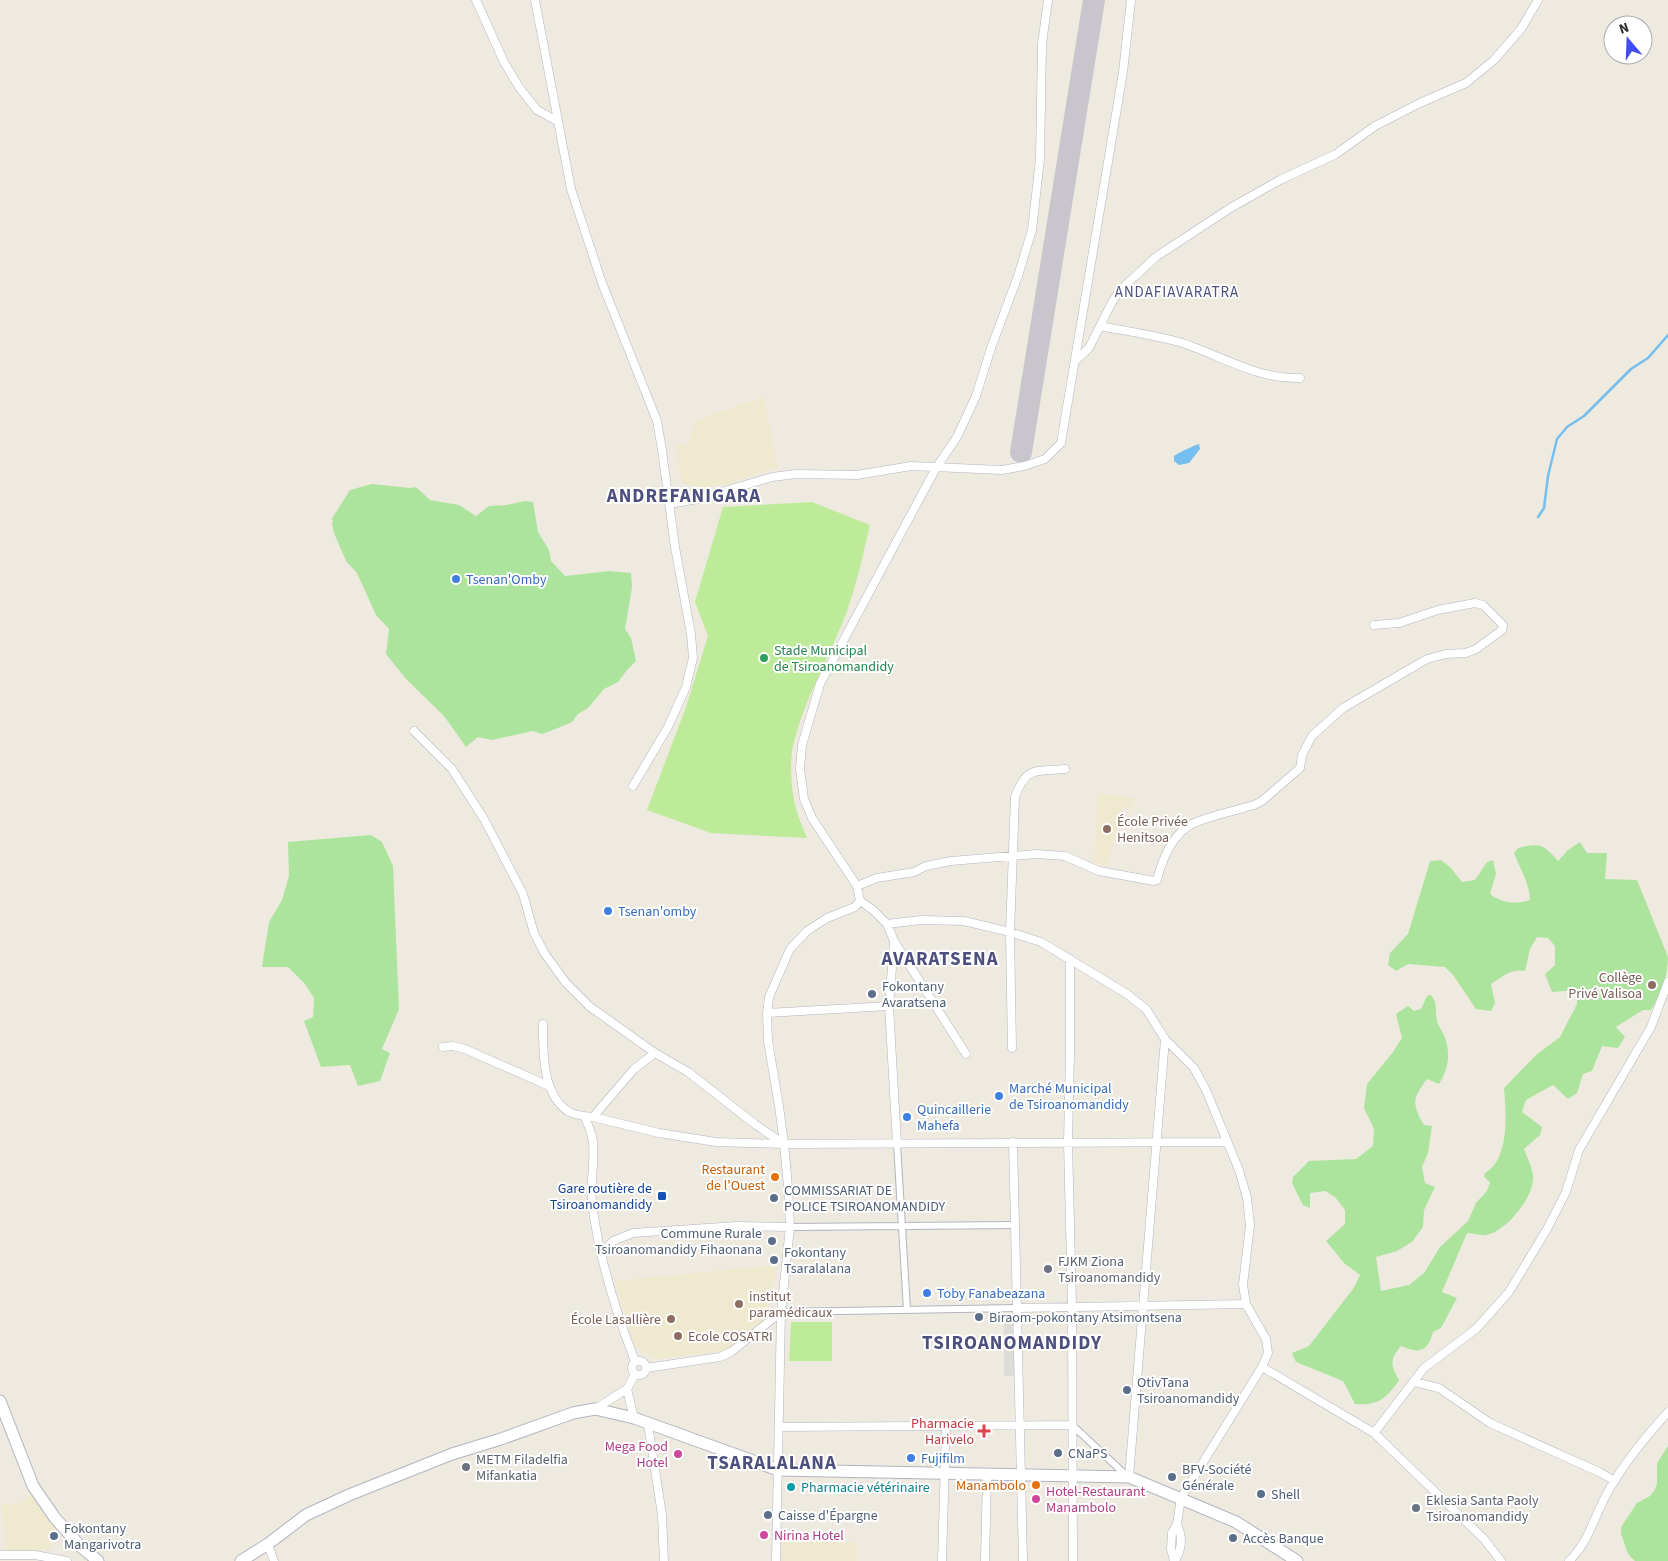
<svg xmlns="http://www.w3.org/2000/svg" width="1668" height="1561" font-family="'Source Sans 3',sans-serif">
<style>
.education{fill:#efe9cf}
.green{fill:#ace49d}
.pitch{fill:#beeb99}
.plaza{fill:#dedcd6}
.water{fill:#74bfef}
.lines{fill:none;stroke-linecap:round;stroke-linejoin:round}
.stream{stroke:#74bfef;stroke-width:2.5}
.taxiway{stroke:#c8c6cc;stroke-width:22}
.pedestrian-casing{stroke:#b3b4c0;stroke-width:8}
.minor-casing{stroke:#b3b4c0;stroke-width:9}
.secondary-casing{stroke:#b3b4c0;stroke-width:13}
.pedestrian{stroke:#fff;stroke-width:6}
.minor{stroke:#fff;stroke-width:8}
.secondary{stroke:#fff;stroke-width:11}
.shop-dot{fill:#3f7fe0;stroke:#fff;stroke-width:2}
.leisure-dot{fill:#2e9e5b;stroke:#fff;stroke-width:2}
.education-dot{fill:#8d6e63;stroke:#fff;stroke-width:2}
.service-dot{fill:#5c6f8a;stroke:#fff;stroke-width:2}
.food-dot{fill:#e8710a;stroke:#fff;stroke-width:2}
.transit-dot{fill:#1a4fb4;stroke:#fff;stroke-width:2}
.worship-dot{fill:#6b7280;stroke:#fff;stroke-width:2}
.health-dot{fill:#e0444e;stroke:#fff;stroke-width:2}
.hotel-dot{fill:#d1479c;stroke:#fff;stroke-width:2}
.culture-dot{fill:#0f9aa8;stroke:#fff;stroke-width:2}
.labels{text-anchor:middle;stroke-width:4;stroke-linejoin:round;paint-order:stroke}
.shop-label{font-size:14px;fill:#366cbe;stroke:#fff;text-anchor:start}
.leisure-label{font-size:14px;fill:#27864d;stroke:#fff;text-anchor:start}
.education-label{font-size:14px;fill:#785e54;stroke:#fff;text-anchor:start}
.service-label{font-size:14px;fill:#4e5e75;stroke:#fff;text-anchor:start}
.food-label{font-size:14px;fill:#c56008;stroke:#fff;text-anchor:end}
.transit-label{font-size:14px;fill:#164399;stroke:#fff;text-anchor:end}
.worship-label{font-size:14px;fill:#5b616d;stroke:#fff;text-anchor:start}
.health-label{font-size:14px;fill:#be3a42;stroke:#fff;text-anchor:end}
.hotel-label{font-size:14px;fill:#b23c85;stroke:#fff;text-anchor:start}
.culture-label{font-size:14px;fill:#0d838f;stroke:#fff;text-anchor:start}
.neighbourhood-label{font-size:15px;letter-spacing:1px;fill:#4d4f7e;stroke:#fff}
.district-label{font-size:19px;font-weight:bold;letter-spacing:1px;fill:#4d4f7e;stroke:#fff}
</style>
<rect width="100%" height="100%" fill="#eeeae0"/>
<path class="education" d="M 764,397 L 778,467 L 735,481 L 735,483 L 703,488 L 682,483 L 675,446 L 687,444 L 696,420 Z
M 1098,793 L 1135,798 L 1133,810 L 1123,808 L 1107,866 L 1094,865 Z
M 776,1265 L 772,1302 L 770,1302 L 767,1318 L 726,1351 L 654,1359 L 634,1345 L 615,1281 Z
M 32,1495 L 57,1528 L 47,1536 L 51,1542 L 51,1550 L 6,1550 L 1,1506 L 2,1504 L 20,1503 Z
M 781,1541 L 857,1543 L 857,1561 L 782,1561 Z"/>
<path class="green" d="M 372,484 L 410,488 L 416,487 L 430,500 L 459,505 L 476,516 L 489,506 L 507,505 L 525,501 L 533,502 L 538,532 L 549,550 L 551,561 L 565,576 L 609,571 L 631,573 L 632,587 L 625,629 L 631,638 L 636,661 L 627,670 L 618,682 L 604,689 L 588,708 L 578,714 L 572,722 L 558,728 L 542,734 L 533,731 L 492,740 L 478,737 L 466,747 L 444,716 L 406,679 L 386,654 L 389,629 L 376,615 L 357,573 L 346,561 L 334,533 L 332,524 L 333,519 L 331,520 L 350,490 Z
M 371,835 L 382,842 L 393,866 L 399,1009 L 382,1049 L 390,1053 L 380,1081 L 358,1086 L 350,1065 L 321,1067 L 304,1021 L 313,1017 L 314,998 L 305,984 L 288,967 L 262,967 L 269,922 L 282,900 L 289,876 L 288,842 Z
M 1580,842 L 1587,853 L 1607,853 L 1605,879 L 1637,880 L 1668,957 C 1668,976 1661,994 1651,1010 L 1643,1010 L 1616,1027 L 1625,1037 L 1618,1048 L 1602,1046 L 1592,1071 L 1583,1074 L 1577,1093 L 1568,1099 L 1553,1085 L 1526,1100 L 1522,1112 L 1542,1127 L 1540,1135 L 1524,1149 C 1527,1157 1532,1167 1533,1175 C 1536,1195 1506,1232 1486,1235 C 1480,1236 1472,1233 1467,1233 L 1442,1292 L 1457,1298 L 1441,1328 L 1433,1332 C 1428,1352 1419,1354 1401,1346 C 1389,1360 1391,1366 1399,1380 C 1387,1398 1378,1406 1355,1404 L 1343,1381 L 1296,1362 L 1292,1353 L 1309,1346 L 1353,1289 L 1360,1275 L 1344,1263 L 1326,1241 L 1345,1224 L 1345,1210 L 1335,1197 L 1325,1191 L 1310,1193 L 1310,1208 L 1303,1205 L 1292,1183 L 1293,1177 L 1309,1161 L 1356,1159 L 1373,1146 L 1374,1129 L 1364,1108 L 1367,1084 L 1393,1052 L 1402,1038 L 1396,1014 L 1408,1006 L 1414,1011 L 1421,1009 L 1427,996 L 1431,995 C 1438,1003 1435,1011 1437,1021 C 1438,1026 1442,1030 1444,1035 C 1451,1053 1449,1068 1439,1084 L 1427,1079 C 1412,1099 1412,1104 1424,1125 L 1432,1126 L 1428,1153 L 1422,1167 L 1425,1183 L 1435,1187 L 1424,1210 L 1423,1227 L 1412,1242 L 1397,1251 L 1376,1257 L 1381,1291 L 1409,1285 L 1424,1273 L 1440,1247 L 1468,1221 L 1476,1203 L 1487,1191 L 1490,1182 L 1484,1177 L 1485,1173 C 1510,1159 1506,1112 1504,1088 L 1536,1055 L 1560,1037 L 1577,1004 L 1577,990 L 1552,992 L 1545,974 L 1555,965 L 1555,946 L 1548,938 L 1537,937 L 1530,949 L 1525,971 C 1511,968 1502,977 1491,984 L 1495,1003 L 1491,1011 L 1476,1009 L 1453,975 L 1445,967 L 1408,964 L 1396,971 L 1388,965 L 1390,953 L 1408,934 L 1430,861 L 1441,860 L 1451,868 L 1462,882 L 1475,880 L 1487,862 L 1493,860 L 1496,874 L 1490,894 C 1501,903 1517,905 1530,900 C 1530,884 1520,869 1514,853 L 1518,848 C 1541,843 1543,844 1558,861 L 1568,850 Z
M 1668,1446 L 1668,1561 L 1635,1561 L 1628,1554 L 1621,1534 L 1621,1527 L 1637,1503 L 1650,1496 L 1654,1491 L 1657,1484 L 1657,1463 Z"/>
<path class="pitch" d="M 812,502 L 870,525 C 862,558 855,593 842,624 C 826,662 805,700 794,741 C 789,759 791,790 796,809 C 799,819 803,828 807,838 L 711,833 L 647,810 L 686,707 L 708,636 L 695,602 L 723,507 Z
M 791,1322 L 832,1322 L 832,1361 L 789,1361 Z"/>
<path class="plaza" d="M 1004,1319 L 1018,1319 L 1019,1376 L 1004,1376 Z"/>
<path class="water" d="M 1199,444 L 1200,449 L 1189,463 L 1179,465 L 1174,461 L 1174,456 C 1176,454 1197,444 1199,444 Z"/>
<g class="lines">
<path class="stream" d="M 1538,517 L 1544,508 L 1548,476 L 1557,439 L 1567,427 L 1584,416 L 1631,369 L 1648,358 L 1668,335"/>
<path class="taxiway" d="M 1021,452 L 1094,0"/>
<g class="pedestrian-casing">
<path id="pedestrian" d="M 897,1144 L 907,1310
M 790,1227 L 1015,1225
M 781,1312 L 1018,1308
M 1072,1425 L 1128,1477"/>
</g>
<g class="minor-casing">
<path id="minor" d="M 476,0 L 504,62 L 519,87 L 537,110 L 557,121
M 535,0 L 571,189 L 602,283 L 657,421 L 662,450 L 675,547 L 691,634 L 693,658 L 686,687 L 668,727 L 633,786
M 1100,326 C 1126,331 1153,335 1179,342 C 1218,354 1258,380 1300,378
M 1075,361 L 1089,348 L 1110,306 L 1119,291 L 1157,256 L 1232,207 L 1280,180 L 1336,154 L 1375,126 L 1420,103 L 1466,83 L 1494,60 L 1521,29 L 1538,0
M 669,504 L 698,499 L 772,477 L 796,474 L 857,475 L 911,466 L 1002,470 L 1024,466 L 1045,459 L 1061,443 L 1123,72 L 1131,0
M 414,731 L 452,769 L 484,819 L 523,894 L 534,933 L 545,954 L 566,983 L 589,1006 L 655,1053 L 688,1072 L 756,1125 L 784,1144
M 857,886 L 877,878 L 914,872 L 926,866 L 951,861 L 1036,854 L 1065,856 L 1099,871 L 1154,881 L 1157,880 C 1162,860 1173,832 1194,823 C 1213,815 1234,811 1254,805 L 1262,801 L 1300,768 L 1302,755 L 1312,736 L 1343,708 L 1427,659 L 1446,654 L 1466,653 L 1476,649 L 1502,630 L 1503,625 L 1483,605 L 1475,603 L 1438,610 L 1399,623 L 1374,625
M 860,901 L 873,910 L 887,924 L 921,920 L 964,921 L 1010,932 L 1041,942 L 1127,994 L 1146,1009 L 1165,1039 L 1194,1068 L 1206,1090 L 1239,1170 L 1247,1198 L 1250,1225 L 1243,1285 L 1246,1304
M 887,924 L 894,941 L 889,1006 L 897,1144
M 894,941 L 966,1054
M 1070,959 L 1070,1053 L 1068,1142 L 1072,1307 L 1073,1561
M 767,1013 L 889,1006
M 543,1024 C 543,1052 542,1095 569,1112 C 573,1114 579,1115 584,1116 C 588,1124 592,1133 593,1142 C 595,1162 590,1183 592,1203 C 599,1258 615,1310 635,1361
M 443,1047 L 453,1046 L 465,1049 L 549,1086
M 1012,1048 L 1010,932 L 1015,797 C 1027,765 1035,772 1065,769
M 584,1116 L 593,1117 L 659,1133 L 716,1142 L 784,1144 L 1227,1142
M 593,1117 L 634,1069 L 655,1053
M 1013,1142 L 1023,1561
M 602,1253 L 613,1241 L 633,1233 L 737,1226 L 790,1227
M 1018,1308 L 1246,1304 L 1266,1339 L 1268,1353 L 1262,1367 L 1181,1498 L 1177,1524 L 1172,1533 L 1171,1549 L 1174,1561
M632 1368a7 7 0 1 1 14 0a7 7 0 1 1-14 0Z
M 1262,1367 L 1374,1433 L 1484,1539 L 1501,1561
M 646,1368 L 720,1357 L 731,1352 L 781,1312
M 1418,1383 L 1439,1388 L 1490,1423 L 1599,1472 L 1615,1481
M 627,1389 L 634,1418
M 595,1409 L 627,1389 L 635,1374
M 648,1424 L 662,1515 L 664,1561
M 779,1427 L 1072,1425
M 1374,1433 L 1424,1368 L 1476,1329 L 1509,1292 L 1547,1229 L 1566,1192 L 1579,1150 L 1651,1027 L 1668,982
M 1129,1477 L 1165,1039
M 268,1544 L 274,1561
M 0,1555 L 35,1555 L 67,1561
M 776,1561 L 781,1312 L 790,1227 L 788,1187 L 784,1144 L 779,1106 L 768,1041 L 767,1013 L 769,997 L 790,949 L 807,931 L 827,918 L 855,907 L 860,901 L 857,886 L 812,818 L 804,799 L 800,769 L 802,745 L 820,684 L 936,468 L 957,437 L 976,396 L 991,348 L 1018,276 L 1032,230 L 1040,159 L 1042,44 L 1048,0
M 942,1561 L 946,1426
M 985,1561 L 987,1474
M 1175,1561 C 1182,1548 1183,1538 1177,1524
M 1569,1561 C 1590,1541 1595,1513 1610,1488 C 1626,1461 1647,1435 1668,1412"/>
</g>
<g class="secondary-casing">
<path id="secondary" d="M 0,1401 L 33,1486 L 55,1518 L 80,1546 L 98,1561
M 241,1561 L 268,1544 L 306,1515 L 349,1495 L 452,1454 L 501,1439 L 573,1413 L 595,1409 L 634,1418 L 778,1470 L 1129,1477 L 1236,1522 L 1297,1561"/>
</g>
<use href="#pedestrian" class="pedestrian"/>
<use href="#minor" class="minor"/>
<use href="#secondary" class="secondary"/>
</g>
<g class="shop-dot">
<circle cx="456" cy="579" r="5"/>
<circle cx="608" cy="911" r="5"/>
<circle cx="999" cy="1096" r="5"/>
<circle cx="907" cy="1117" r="5"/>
<circle cx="927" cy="1293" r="5"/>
<circle cx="911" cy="1458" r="5"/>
</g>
<circle class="leisure-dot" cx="764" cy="658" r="5"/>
<g class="education-dot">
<circle cx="1107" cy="829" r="5"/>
<circle cx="1652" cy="985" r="5"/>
<circle cx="739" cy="1304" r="5"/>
<circle cx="671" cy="1319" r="5"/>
<circle cx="678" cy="1336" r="5"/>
</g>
<g class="service-dot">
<circle cx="872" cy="994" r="5"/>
<circle cx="774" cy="1198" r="5"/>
<circle cx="772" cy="1241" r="5"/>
<circle cx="774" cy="1260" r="5"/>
<circle cx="979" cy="1317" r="5"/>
<circle cx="1127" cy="1390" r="5"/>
<circle cx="1058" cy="1453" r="5"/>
<circle cx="1172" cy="1477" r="5"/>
<circle cx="1261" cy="1494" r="5"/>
<circle cx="768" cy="1515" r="5"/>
<circle cx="54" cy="1536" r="5"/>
<circle cx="1233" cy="1538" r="5"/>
</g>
<g class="food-dot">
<circle cx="775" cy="1177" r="5"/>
<circle cx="1036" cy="1485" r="5"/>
</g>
<rect class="transit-dot" x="657" y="1191" width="10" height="10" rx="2.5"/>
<g class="worship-dot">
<circle cx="1048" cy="1269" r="5"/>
<circle cx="466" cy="1467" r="5"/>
<circle cx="1416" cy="1508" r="5"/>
</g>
<path class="health-dot" d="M981.5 1423.5h5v5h5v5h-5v5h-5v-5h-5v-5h5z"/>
<g class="hotel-dot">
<circle cx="678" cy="1454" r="5"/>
<circle cx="1036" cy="1499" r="5"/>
<circle cx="764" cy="1535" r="5"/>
</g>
<circle class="culture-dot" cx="791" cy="1487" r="5"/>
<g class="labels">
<g class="shop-label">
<text x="466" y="584">Tsenan'Omby</text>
<text x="618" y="916">Tsenan'omby</text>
<text x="1009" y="1093">Marché Municipal<tspan x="1009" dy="16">de Tsiroanomandidy</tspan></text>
<text x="917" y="1114">Quincaillerie<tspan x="917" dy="16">Mahefa</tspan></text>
<text x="937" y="1298">Toby Fanabeazana</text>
<text x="921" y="1463">Fujifilm</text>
</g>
<g class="leisure-label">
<text x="774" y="655">Stade Municipal<tspan x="774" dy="16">de Tsiroanomandidy</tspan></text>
</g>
<g class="education-label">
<text x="1117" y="826">École Privée<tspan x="1117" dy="16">Henitsoa</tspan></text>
<text x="1642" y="982" text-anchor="end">Collège<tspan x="1642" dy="16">Privé Valisoa</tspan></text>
<text x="749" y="1301">institut<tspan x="749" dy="16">paramédicaux</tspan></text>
<text x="661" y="1324" text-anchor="end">École Lasallière</text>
<text x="688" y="1341">Ecole COSATRI</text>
</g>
<g class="service-label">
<text x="882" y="991">Fokontany<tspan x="882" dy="16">Avaratsena</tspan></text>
<text x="784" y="1195">COMMISSARIAT DE<tspan x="784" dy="16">POLICE TSIROANOMANDIDY</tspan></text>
<text x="762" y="1238" text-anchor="end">Commune Rurale<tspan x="762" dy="16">Tsiroanomandidy Fihaonana</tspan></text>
<text x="784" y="1257">Fokontany<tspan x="784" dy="16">Tsaralalana</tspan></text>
<text x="989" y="1322">Biraom-pokontany Atsimontsena</text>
<text x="1137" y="1387">OtivTana<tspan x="1137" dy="16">Tsiroanomandidy</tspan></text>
<text x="1068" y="1458">CNaPS</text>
<text x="1182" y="1474">BFV-Société<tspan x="1182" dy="16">Générale</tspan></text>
<text x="1271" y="1499">Shell</text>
<text x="778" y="1520">Caisse d'Épargne</text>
<text x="64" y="1533">Fokontany<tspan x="64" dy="16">Mangarivotra</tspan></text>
<text x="1243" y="1543">Accès Banque</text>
</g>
<g class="food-label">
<text x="765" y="1174">Restaurant<tspan x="765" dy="16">de l'Ouest</tspan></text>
<text x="1026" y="1490">Manambolo</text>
</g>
<g class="transit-label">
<text x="652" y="1193">Gare routière de<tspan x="652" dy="16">Tsiroanomandidy</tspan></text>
</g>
<g class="worship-label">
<text x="1058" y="1266">FJKM Ziona<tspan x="1058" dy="16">Tsiroanomandidy</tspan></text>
<text x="476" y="1464">METM Filadelfia<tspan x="476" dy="16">Mifankatia</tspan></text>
<text x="1426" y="1505">Eklesia Santa Paoly<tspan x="1426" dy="16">Tsiroanomandidy</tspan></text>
</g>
<g class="health-label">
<text x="974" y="1428">Pharmacie<tspan x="974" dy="16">Harivelo</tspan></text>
</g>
<g class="hotel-label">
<text x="668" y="1451" text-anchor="end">Mega Food<tspan x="668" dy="16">Hotel</tspan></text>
<text x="1046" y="1496">Hotel-Restaurant<tspan x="1046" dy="16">Manambolo</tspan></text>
<text x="774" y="1540">Nirina Hotel</text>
</g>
<g class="culture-label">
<text x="801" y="1492">Pharmacie vétérinaire</text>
</g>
<g class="neighbourhood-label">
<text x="1177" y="297">ANDAFIAVARATRA</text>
</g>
<g class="district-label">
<text x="684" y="502">ANDREFANIGARA</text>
<text x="940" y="965">AVARATSENA</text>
<text x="1012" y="1349">TSIROANOMANDIDY</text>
<text x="772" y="1469">TSARALALANA</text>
</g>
</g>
<g transform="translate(1628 40) rotate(341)"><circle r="24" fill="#ffffff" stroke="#ababab"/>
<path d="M0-4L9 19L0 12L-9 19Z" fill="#414cf9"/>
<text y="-8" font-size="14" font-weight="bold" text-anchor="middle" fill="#2d2d2d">N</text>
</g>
</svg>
